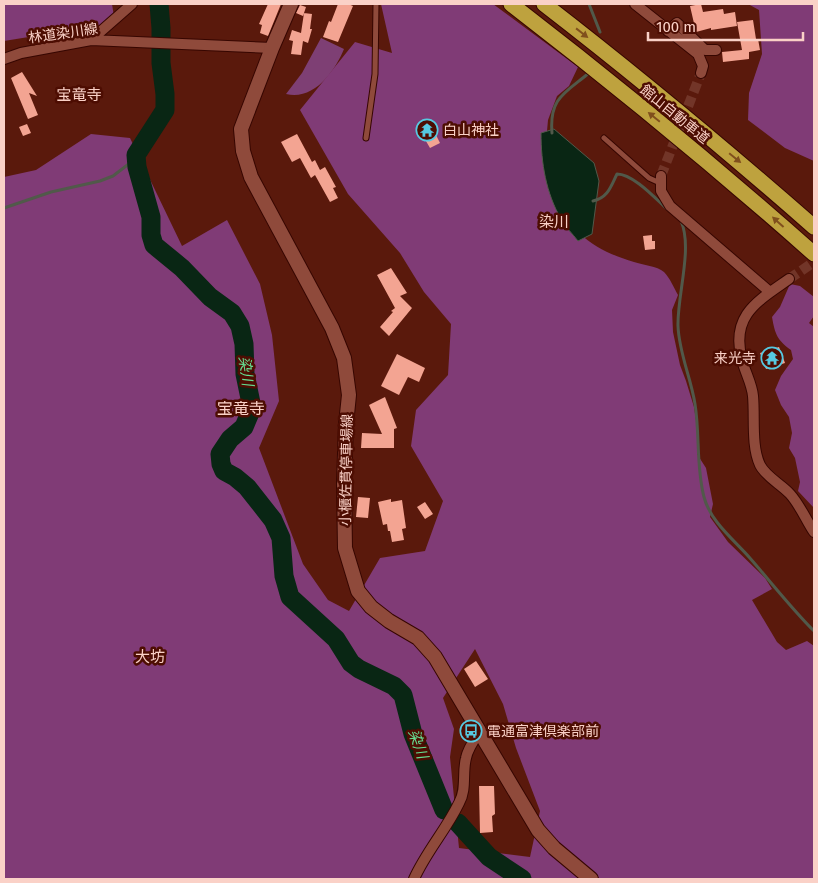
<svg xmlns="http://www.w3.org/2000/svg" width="818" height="883" font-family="'Fira Sans','Noto Sans JP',sans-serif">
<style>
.green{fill:#7e3f74}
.forest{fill:#803b76;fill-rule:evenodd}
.water{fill:#092614;stroke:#51594a}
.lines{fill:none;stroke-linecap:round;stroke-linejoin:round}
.stream{stroke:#51594a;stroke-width:3}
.river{stroke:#092614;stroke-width:19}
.building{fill:#f3a492}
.minor-tunnel{stroke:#723528;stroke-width:10;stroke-dasharray:10 5;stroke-linecap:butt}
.service-casing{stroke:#360600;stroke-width:7}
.minor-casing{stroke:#360600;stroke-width:12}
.secondary-casing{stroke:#360600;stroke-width:16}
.motorway-casing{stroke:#360600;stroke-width:17}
.service{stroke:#8f4a3b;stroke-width:5}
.minor{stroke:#8f4a3b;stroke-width:10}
.secondary{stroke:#8f4a3b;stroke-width:14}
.motorway{stroke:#bea23e;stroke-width:15}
.oneway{fill:#80501d}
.labels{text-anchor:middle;stroke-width:5;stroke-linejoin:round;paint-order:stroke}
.street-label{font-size:14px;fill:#fad1c7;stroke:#4d0d02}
.poi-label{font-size:14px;fill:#fad1c7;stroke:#4d0d02;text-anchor:start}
.neighbourhood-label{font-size:15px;fill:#fad1c7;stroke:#4d0d02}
.water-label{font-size:15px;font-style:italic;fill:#65dd91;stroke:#4d0d02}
.quarter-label{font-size:16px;fill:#fad1c7;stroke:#4d0d02}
</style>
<rect width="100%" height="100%" fill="#5a190c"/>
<path class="green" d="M 321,38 L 344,49 C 335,71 314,101 286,94 L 302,73 Z"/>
<path class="forest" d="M 4,4 L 112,4 L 115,23 L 4,41 Z
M 381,4 L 493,4 L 578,67 L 569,86 L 557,96 L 548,120 L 546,142 L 579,233 C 595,248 614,256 634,262 C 643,265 657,266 664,272 C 670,278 674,288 678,295 L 672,310 L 673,332 L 680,365 L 686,381 L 694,407 L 698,434 L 697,454 L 706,468 L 713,504 L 710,517 L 728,542 L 765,578 L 772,589 L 752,600 L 777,642 L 786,650 L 807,641 L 814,646 L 814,879 L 4,879 L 4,177 L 36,170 L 91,134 L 130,138 L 182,246 L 227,220 L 260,284 L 272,335 L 279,401 L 259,448 L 303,564 L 328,600 L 349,611 L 380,558 L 425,551 L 443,501 L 411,446 L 416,410 L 448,375 L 451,324 L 424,292 L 400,253 L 348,194 L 300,110 L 355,42 L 392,53 ZM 475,649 L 503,704 L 516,748 L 540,811 L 530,857 L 459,848 L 450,757 L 454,729 L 443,698 Z
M 748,4 L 814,4 L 814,161 L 785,148 L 748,120 L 749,93 L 762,54 L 759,10 Z
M 790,284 L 800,286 L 814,297 L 814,316 L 809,323 L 814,327 L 814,508 L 798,491 L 800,482 L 795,458 L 789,448 L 792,433 L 789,417 L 781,405 L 775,390 L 781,376 L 793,359 L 791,350 C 777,340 775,334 772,317 L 780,307 Z"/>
<path class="water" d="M 554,129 L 594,163 L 599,181 L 592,234 L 578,241 C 572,233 566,228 561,219 C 546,193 541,163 541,133 Z"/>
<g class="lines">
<path class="stream" d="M 589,4 L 600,32
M 552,133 C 549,98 565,93 589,73
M 593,201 C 608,198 611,186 617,174 C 633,174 655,198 667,209
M 4,208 L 51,192 L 100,181 L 113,176 L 130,163 L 136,155
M 681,221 C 693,248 677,296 678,326 C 679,353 691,378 695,404 C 700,435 696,467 704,497 C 710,521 734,540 749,557 C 771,582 791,608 814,631"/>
<path class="river" d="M 159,4 L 161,28 L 161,63 L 165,94 L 165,110 L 136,155 L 137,167 L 151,217 L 151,235 L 154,245 L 182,268 L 210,297 L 232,313 L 240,326 L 244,344 L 245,374 L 252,408 L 244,427 L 230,439 L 220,454 L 221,464 L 224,471 L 235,477 L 247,487 L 273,520 L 281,538 L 284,576 L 290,597 L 336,639 L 351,663 L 359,669 L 394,686 L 403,695 L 413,734 L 444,810
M 458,823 L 489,857 L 522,879"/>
</g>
<path class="building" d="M 268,4 L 281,4 L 268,36 L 260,33 L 262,25 L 259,24 Z
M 338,4 L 348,4 L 353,6 L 338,42 L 323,37 L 329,21 L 331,22 Z
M 701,4 L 703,12 L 723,9 L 724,14 L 735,12 L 737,26 L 711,30 L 711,28 L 696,32 L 690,6 Z
M 300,5 L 306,7 L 303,16 L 296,13 Z
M 304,13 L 312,14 L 310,29 L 312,29 L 308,43 L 303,41 L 301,55 L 291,54 L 293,41 L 289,40 L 292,30 L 301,33 Z
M 753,20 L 756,39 L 758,39 L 760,50 L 749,52 L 749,59 L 723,62 L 722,52 L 742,50 L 737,22 Z
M 22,72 L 37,96 L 29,93 L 38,115 L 28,119 L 11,78 Z
M 430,123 L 440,143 L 430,148 L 419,129 Z
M 27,124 L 31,133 L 23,136 L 19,127 Z
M 297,134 L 312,162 L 315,160 L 320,170 L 325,167 L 336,187 L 333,188 L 338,198 L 330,202 L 315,175 L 311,178 L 300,158 L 292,162 L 281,142 Z
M 652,235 L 652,241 L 655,241 L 655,249 L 645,250 L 643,236 Z
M 391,268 L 407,293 L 400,296 L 412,308 L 389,336 L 380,327 L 393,312 L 391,311 L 395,308 L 377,275 Z
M 779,347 L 785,363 L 766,369 L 760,353 Z
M 397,354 L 425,368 L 419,382 L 408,377 L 399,395 L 381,386 Z
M 385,397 L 397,428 L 394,429 L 394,448 L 361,448 L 362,433 L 382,434 L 369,405 Z
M 358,497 L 370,498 L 368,518 L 356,517 Z
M 391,499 L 391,502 L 402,500 L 406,528 L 402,529 L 404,540 L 392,542 L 390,531 L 388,531 L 387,524 L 383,525 L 378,502 Z
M 425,502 L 433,514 L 425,519 L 417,507 Z
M 476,661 L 488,679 L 475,687 L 464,669 Z
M 479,786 L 494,786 L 495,814 L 492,816 L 493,832 L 480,833 Z"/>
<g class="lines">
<path class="minor-tunnel" d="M 661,176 L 701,73
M 789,279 L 814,262"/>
<g class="service-casing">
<path id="service" d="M 366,138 L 375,74 L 376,4
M 604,138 L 649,178 L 660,183"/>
</g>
<g class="minor-casing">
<path id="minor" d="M 635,4 L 698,54 L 703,66 L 701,73
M 668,31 L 677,23 L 705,50 L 716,50
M 91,40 L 132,4
M 4,59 L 21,53 L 91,40 L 272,48
M 661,176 L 661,191 L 670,206 L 770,292
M 789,279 C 758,301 730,315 742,360 C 745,372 752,384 753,396 C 755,417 751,446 760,465 C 766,477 781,484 790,494 C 800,505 806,520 814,532
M 414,879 C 426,852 446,830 459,803 C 467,789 462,773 466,758 C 468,748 474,740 480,731"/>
</g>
<g class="secondary-casing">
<path id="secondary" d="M 291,4 L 272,48 L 241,129 L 243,151 L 251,177 L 332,328 L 344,358 L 349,395 L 346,424 L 344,484 L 345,548 L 358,591 L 371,607 L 389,621 L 418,638 L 435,657 L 538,830 L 554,848 L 591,879"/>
</g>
<g class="motorway-casing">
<path id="motorway" d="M 511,4 C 615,84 716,167 814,254
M 544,4 C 636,75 726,150 814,227"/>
</g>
<use href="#service" class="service"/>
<use href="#minor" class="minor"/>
<use href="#secondary" class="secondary"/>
<use href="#motorway" class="motorway"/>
</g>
<defs><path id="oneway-solid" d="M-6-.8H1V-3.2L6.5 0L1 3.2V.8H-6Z" transform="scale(1.25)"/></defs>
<g class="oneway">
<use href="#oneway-solid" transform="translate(582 33) rotate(38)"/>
<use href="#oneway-solid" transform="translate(654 117) rotate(-141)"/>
<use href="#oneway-solid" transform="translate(735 158) rotate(39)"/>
<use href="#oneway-solid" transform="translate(778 222) rotate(-138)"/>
</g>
<defs>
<g id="temple-ring" transform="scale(1.125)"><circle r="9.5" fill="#4d0d02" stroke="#56c9e1" stroke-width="1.5"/><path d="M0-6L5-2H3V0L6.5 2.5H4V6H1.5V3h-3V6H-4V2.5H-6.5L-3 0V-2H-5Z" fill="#56c9e1"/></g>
<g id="bus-ring" transform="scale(1.125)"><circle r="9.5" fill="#4d0d02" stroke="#56c9e1" stroke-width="1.5"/><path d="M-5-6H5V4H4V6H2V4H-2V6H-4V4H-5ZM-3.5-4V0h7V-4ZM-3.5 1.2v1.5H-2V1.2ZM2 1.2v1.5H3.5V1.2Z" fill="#56c9e1"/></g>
</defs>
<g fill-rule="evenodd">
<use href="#temple-ring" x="427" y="130"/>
<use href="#temple-ring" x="772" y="358"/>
<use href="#bus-ring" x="471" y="731"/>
</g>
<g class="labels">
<g class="street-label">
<text transform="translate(63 33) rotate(-8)" y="5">林道染川線</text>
<text transform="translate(675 114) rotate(39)" y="5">館山自動車道</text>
<text transform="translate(346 470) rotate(-89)" y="5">小櫃佐貫停車場線</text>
</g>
<g class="poi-label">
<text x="443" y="135">白山神社</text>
<text x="756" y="363" text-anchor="end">来光寺</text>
<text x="487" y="736">電通富津倶楽部前</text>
</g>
<g class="neighbourhood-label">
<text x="79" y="100">宝竜寺</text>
<text x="554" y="227">染川</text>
<text x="150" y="662">大坊</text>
</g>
<g class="water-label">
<text transform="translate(246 371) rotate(82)" y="5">染川</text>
<text transform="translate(418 744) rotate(70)" y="5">染川</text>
</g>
<g class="quarter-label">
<text x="241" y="414">宝竜寺</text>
</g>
</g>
<rect width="818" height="883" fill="none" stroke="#fad1c7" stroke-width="10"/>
<path d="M648 32v8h155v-8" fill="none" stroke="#fad1c7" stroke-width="2.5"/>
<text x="656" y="32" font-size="15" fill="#fad1c7" stroke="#4d0d02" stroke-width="4" paint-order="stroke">100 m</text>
</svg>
